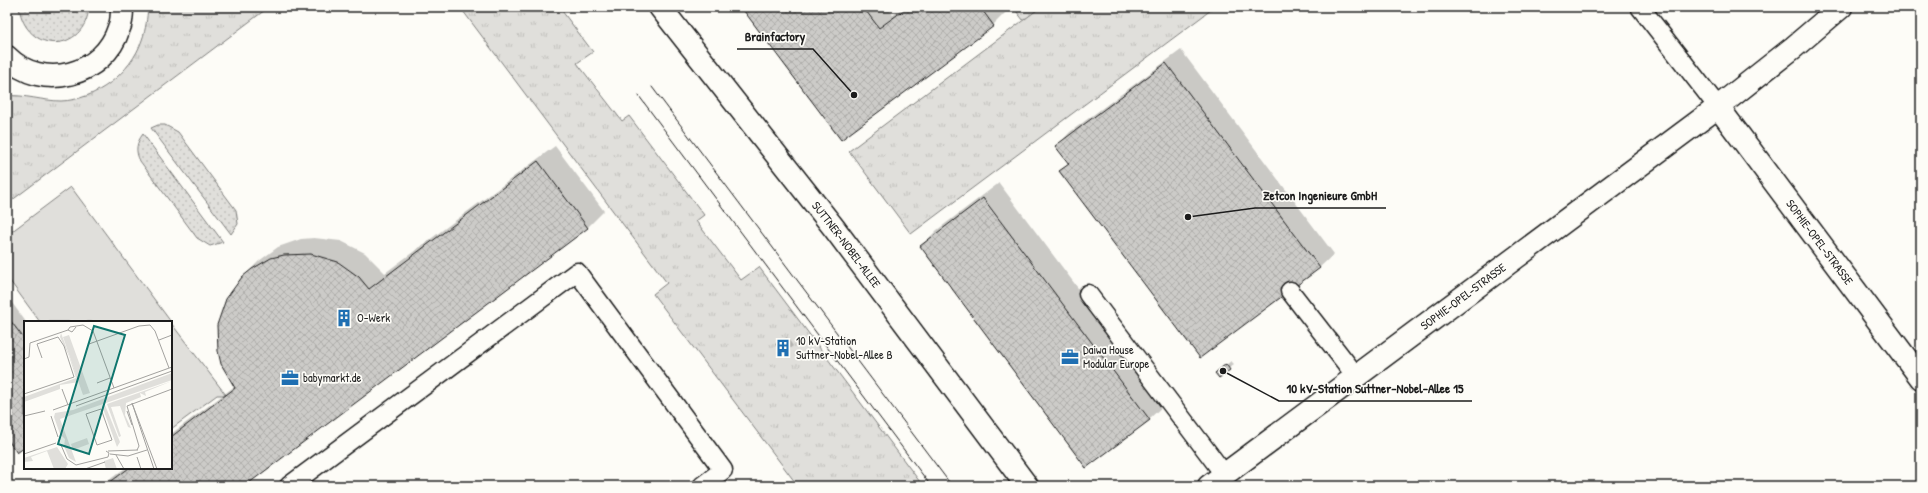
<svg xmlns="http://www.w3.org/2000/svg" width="1928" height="493" font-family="'Patrick Hand',sans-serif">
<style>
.grass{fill:url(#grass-dots);stroke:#7e7e7c}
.park{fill:url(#park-tufts);stroke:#7e7e7c}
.garden{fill:#e0dfdb;stroke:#7e7e7c}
.shadow{fill:#0003}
.building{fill:url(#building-cross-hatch);stroke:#1c1c1c}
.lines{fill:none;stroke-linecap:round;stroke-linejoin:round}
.lane-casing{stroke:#1c1c1c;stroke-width:21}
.street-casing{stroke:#1c1c1c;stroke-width:25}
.secondary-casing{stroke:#1c1c1c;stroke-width:25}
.lane{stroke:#fdfcf7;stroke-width:18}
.street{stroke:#fdfcf7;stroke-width:22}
.secondary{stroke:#fdfcf7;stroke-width:22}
.tram{stroke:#1c1c1c;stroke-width:1}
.labels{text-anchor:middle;stroke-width:3.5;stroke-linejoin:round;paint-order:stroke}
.street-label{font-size:12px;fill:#1c1c1c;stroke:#fdfcf7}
.poi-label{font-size:12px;fill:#1c1c1c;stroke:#fdfcf7;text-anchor:start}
.inset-road{fill:none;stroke:#a3a29f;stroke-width:1}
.view{fill:#0f766e;fill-opacity:0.15;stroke:#0f766e;stroke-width:2}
.inset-edge{fill:none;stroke:#1c1c1c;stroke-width:2}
.leader{fill:none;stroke:#1c1c1c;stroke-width:1.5}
.callout-dot{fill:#1c1c1c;stroke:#fdfcf7;stroke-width:1.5}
.callout-label{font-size:13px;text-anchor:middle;font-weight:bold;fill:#1c1c1c;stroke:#fdfcf7;stroke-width:3.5;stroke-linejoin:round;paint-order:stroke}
</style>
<defs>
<pattern id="grass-dots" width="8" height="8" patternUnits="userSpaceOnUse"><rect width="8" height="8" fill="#e0dfdb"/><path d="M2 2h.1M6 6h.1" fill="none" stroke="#c0bfbb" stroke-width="1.8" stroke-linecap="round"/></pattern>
<pattern id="park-tufts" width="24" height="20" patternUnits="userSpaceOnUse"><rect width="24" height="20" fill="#e0dfdb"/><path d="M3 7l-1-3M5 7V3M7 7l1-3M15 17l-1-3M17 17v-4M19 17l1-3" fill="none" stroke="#c0bfbb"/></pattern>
<pattern id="building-cross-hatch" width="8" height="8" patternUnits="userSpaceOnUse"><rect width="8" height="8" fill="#cccbc8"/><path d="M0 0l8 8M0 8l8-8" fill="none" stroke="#afaeab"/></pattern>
</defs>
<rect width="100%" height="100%" fill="#fdfcf7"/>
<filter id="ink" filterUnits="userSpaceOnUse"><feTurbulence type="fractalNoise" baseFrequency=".025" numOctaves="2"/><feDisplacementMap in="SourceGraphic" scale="8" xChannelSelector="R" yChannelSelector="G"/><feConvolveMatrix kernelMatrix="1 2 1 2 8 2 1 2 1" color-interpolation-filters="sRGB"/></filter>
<g filter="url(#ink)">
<path class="grass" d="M 19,7 L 89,7 C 85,54 26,55 19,7 Z
M 1013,7 L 1051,7 L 1027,25 Z
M 158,125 L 165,125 L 178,132 L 236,210 L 238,224 L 231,234 L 151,128 Z
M 143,134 L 223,242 L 210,246 L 197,238 L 140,161 C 135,151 136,143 143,134 Z"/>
<path class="park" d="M 148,7 L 269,7 L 7,204 L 7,96 C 23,94 43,101 61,101 C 96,100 131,73 142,40 C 146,29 147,18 148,7 Z
M 460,7 L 559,7 L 593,52 L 577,63 L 622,121 L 629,116 L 704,215 L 696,221 L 741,280 L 759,267 L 923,486 L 798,486 L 653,294 L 667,283 Z
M 1041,7 L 1215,7 L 911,234 L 849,151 Z"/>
<path class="garden" d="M 71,187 L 171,322 L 40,322 L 7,277 L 7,235 Z
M 171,323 L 226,395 L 217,395 L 171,429 Z"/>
<path class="shadow" d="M 742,7 L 887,7 L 893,15 L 904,7 L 1004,7 L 1007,11 L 993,25 L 841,139 Z
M 1181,50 L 1334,254 L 1320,267 L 1200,357 L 1061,171 L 1070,162 L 1057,146 L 1070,132 Z
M 555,146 L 604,211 L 588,227 L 243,486 L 101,486 L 125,468 L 171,468 L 171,434 L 235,386 L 222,364 L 243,277 L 259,261 L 278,247 L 301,239 L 314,238 L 341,241 L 365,253 L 385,273 Z
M 999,183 L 1165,404 L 1149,419 L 921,246 L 937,230 Z
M 7,296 L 26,322 L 25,322 L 25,446 L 7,437 Z
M 787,337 L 793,346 L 784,353 L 782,340 Z
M 1231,361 L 1234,364 L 1219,377 L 1216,373 Z"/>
<path class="building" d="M 741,7 L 863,7 L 879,28 L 908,7 L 980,7 L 994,26 L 841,140 Z
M 1166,63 L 1320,268 L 1200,358 L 1059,171 L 1069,164 L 1055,146 Z
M 538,161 L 588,228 L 245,486 L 105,486 L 129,468 L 171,468 L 171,437 L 235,388 L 221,364 L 218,351 L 217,325 L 226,299 L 242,277 L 252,269 L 271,258 L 284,255 L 311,254 L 338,262 L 359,277 L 369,289 Z
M 983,198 L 1150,420 L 1086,468 L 920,246 Z
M 7,316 L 25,340 L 25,447 L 17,453 L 7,439 Z
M 782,340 L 789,351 L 784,355 L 776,344 Z
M 1226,364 L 1230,370 L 1219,378 L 1215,373 Z"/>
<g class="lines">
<g class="lane-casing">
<path id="lane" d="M 1640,7 L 1718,107
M 1290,291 L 1356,376
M 1088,294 L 1224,474
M 289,486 L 577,272 L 723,470 L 702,486"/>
</g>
<g class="street-casing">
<g id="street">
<path id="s1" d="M 1718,107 L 1921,378"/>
<path id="s2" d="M 1209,486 L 1718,107 L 1794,47 L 1841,7"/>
</g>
</g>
<g class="secondary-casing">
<g id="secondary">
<path id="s3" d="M 660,7 L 834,228 L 1027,486"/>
<path d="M 7,57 C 42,92 104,76 119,28 C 122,22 122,14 122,7"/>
</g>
</g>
<use href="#lane" class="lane"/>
<use href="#street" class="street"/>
<use href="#secondary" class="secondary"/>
<path class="tram" d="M 652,87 L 952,486
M 639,96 L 931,486"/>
</g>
</g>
<defs>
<g id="building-bare" transform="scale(1.38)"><path d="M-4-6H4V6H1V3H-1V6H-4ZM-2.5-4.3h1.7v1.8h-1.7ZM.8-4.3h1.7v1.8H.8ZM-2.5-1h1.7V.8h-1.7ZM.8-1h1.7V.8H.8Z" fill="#1f6fb2" stroke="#fdfcf7" stroke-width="2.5" paint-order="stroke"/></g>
<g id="office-bare" transform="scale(1.38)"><path d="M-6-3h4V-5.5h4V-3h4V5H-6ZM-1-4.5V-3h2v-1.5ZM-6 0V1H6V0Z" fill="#1f6fb2" stroke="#fdfcf7" stroke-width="2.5" paint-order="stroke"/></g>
</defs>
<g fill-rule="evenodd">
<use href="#building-bare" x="344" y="318"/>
<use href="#building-bare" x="783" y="348"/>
<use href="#office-bare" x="1070" y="357"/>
<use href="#office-bare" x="290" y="378"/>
</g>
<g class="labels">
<g class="street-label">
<text dy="4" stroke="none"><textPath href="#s1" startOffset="169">SOPHIE-OPEL-STRASSE</textPath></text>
<text dy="4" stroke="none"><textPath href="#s3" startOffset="302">SUTTNER-NOBEL-ALLEE</textPath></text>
<text dy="4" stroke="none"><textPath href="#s2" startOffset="317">SOPHIE-OPEL-STRASSE</textPath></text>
</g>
<g class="poi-label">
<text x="357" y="322">O-Werk</text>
<text x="796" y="345">10 kV-Station<tspan x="796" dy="14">Suttner-Nobel-Allee B</tspan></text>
<text x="1083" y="354">Daiwa House<tspan x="1083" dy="14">Modular Europe</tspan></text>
<text x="303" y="382">babymarkt.de</text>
</g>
</g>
<g transform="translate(24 321)">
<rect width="148" height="148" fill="#fdfcf7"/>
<path d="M 37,12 L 55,61 L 36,64 L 36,68 L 0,81 L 0,76 L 52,57 L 45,35 L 36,16 ZM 148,60 L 121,71 L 122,75 L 116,72 L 117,76 L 102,82 L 101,94 L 107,107 L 104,106 L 96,85 L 87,86 L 97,115 L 95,116 L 83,83 ZM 81,84 L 96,121 L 93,126 L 78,85 ZM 33,126 L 44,143 L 41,148 L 30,148 L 23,130 L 7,136 L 9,140 L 0,141 L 0,137 Z" fill="#e0dfdb"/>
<path d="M 45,14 L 66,72 L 59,74 L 39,16 ZM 148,52 L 148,59 L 36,98 L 52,141 L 45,137 L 40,125 L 41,118 L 36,113 L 30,96 L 31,92 L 49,89 ZM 89,137 L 93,148 L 82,148 L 80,140 Z" fill="#e0dfdb"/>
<path d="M 63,117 L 65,123 L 49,129 L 47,123 Z" fill="#e0dfdb"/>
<path class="inset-road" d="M 52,6 L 48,11 L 44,9 L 46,6 L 59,4 L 69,10 L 90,67M 135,19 L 148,14M 65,23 L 115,5 L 126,4 L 131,10 L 145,47M 18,37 L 13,23 L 34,16M 0,38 L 5,36 L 6,22 L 44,9M 73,62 L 86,57M 38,68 L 44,84M 0,73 L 50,56 L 40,25 L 34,16M 108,82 L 133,148M 108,82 L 130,148M 52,85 L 148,50M 77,88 L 88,119 L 73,124 L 62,93 ZM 29,89 L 148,46M 103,90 L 108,104M 0,95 L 21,90M 27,95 L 34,116M 37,124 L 43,138 L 52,144 L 84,136 L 85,132 L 82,130M 113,129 L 115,125 L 103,85 L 148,68M 84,130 L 114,129M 0,133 L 32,122M 86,133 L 104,135 L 123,129M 92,134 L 100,148M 113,136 L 117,148M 61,148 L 81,141"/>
<path class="view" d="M 70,5 L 101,14 L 65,133 L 34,123 Z"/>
<rect width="148" height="148" class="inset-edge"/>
</g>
<path class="leader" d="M854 95L813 49H737M1188 217L1255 208H1386M1223 371L1279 401H1472"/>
<g class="callout-dot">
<circle cx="854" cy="95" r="4"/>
<circle cx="1188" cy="217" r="4"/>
<circle cx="1223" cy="371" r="4"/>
</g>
<g class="callout-label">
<text x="775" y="41">Brainfactory</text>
<text x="1320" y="200">Zetcon Ingenieure GmbH</text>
<text x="1375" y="393">10 kV-Station Suttner-Nobel-Allee 15</text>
</g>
<rect width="1928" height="493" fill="none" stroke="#fdfcf7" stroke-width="24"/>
<rect x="12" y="12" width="1904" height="469" fill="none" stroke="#1c1c1c" stroke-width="1.5" filter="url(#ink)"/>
</svg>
